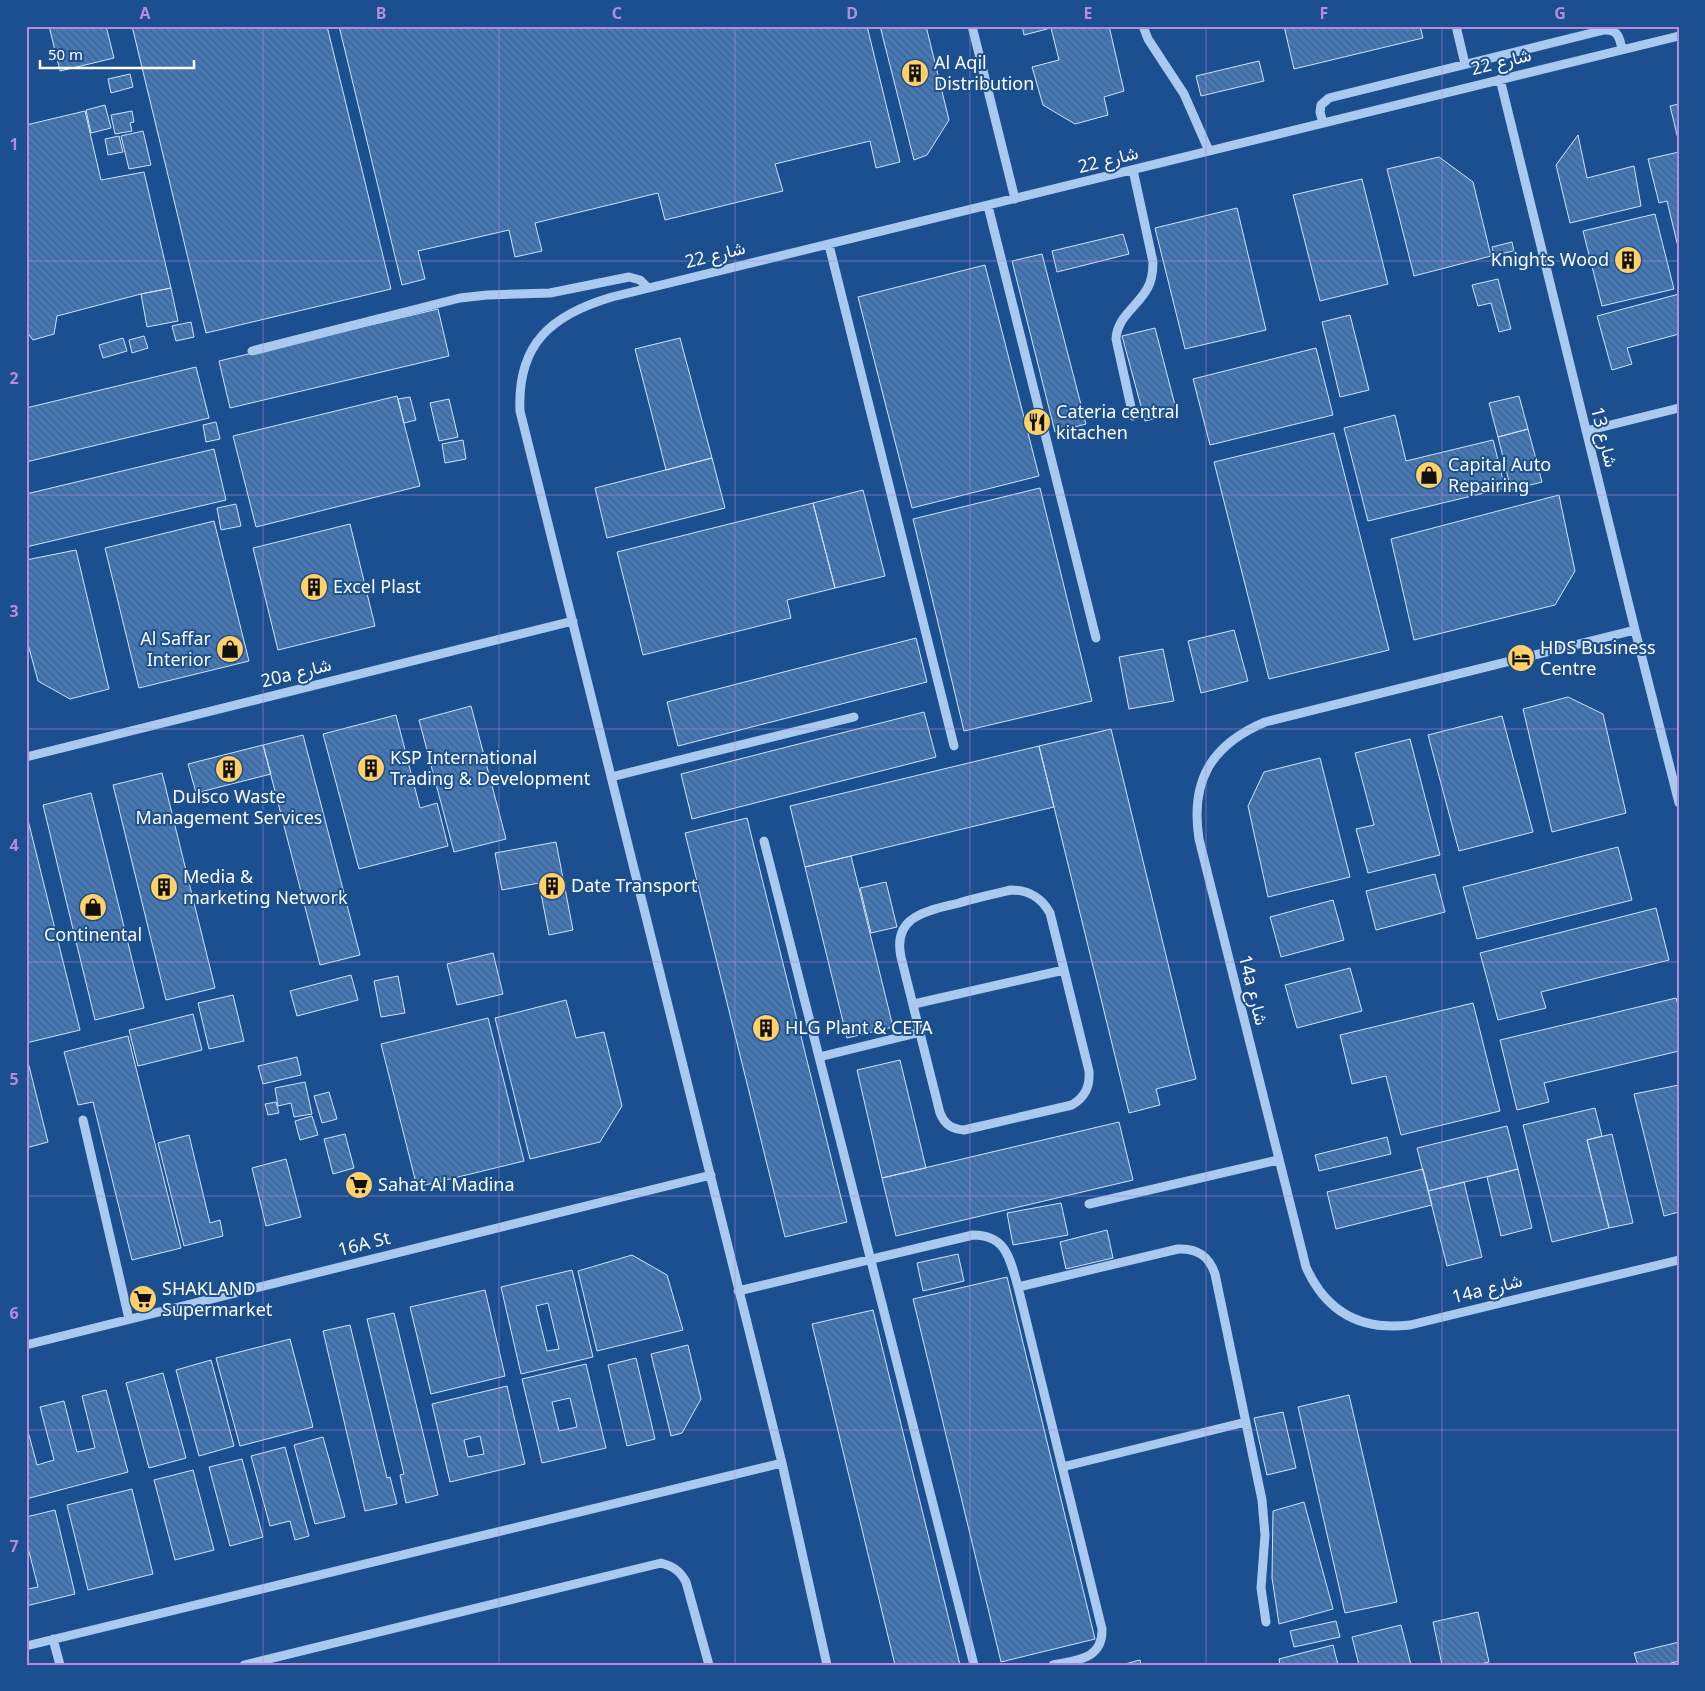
<svg xmlns="http://www.w3.org/2000/svg" width="1705" height="1691" font-family="'Noto Sans',Vazirmatn,sans-serif">
<style>
.building{fill:url(#building-back-hatch);stroke:#cfe3fa;fill-rule:evenodd}
.lines{fill:none;stroke-linecap:round;stroke-linejoin:round}
.minor{stroke:#a9c9ee;stroke-width:9}
.grid{fill:none;stroke:#b68bdc;stroke-width:1;stroke-opacity:0.55}
.labels{text-anchor:middle;stroke-width:4;stroke-linejoin:round;paint-order:stroke}
.street-label{font-size:18px;fill:#fff;stroke:#1b4f8f}
.poi-label{font-size:18px;fill:#fff;stroke:#1b4f8f;text-anchor:start}
.neatline{fill:none;stroke:#b68bdc;stroke-width:2}
.grid-label{font-size:16px;text-anchor:middle;font-weight:bold;fill:#b68bdc}
</style>
<defs>
<pattern id="building-back-hatch" width="6" height="6" patternUnits="userSpaceOnUse" patternTransform="scale(1.25)"><rect width="6" height="6" fill="#4478b7"/><path d="M-1 5l2 2M0 0l6 6M5-1l2 2" fill="none" stroke="#486282"/></pattern>
</defs>
<rect width="100%" height="100%" fill="#1b4f8f"/>
<path class="building" d="M 49,26 L 106,26 L 114,58 L 60,71 Z
M 132,26 L 327,26 L 391,289 L 206,333 Z
M 339,26 L 867,26 L 900,162 L 876,168 L 870,141 L 775,164 L 783,191 L 665,220 L 658,193 L 535,223 L 542,251 L 515,257 L 509,230 L 418,251 L 425,279 L 402,285 Z
M 880,26 L 926,26 L 949,120 L 927,155 L 914,160 Z
M 1022,26 L 1109,26 L 1124,91 L 1104,97 L 1108,115 L 1075,124 L 1043,105 L 1032,67 L 1059,60 L 1051,28 L 1024,35 Z
M 1284,26 L 1420,26 L 1423,38 L 1294,69 Z
M 1259,61 L 1264,81 L 1201,96 L 1196,76 Z
M 130,74 L 133,87 L 111,93 L 108,79 Z
M 1679,104 L 1679,143 L 1670,106 Z
M 105,105 L 111,128 L 91,133 L 86,110 Z
M 85,111 L 101,180 L 144,172 L 171,288 L 141,294 L 57,316 L 54,334 L 33,340 L 26,331 L 26,125 Z
M 132,111 L 134,122 L 130,123 L 132,131 L 115,134 L 111,115 Z
M 143,131 L 151,165 L 129,169 L 121,136 Z
M 1578,135 L 1587,178 L 1634,166 L 1641,206 L 1570,223 L 1556,165 Z
M 119,136 L 123,152 L 108,155 L 105,139 Z
M 1679,152 L 1679,251 L 1667,201 L 1659,203 L 1648,159 Z
M 1439,157 L 1473,182 L 1491,256 L 1414,276 L 1387,169 Z
M 1362,179 L 1388,284 L 1320,301 L 1293,195 Z
M 1237,208 L 1266,330 L 1185,349 L 1155,228 Z
M 1655,214 L 1674,289 L 1602,306 L 1583,231 Z
M 1123,234 L 1129,254 L 1057,272 L 1052,251 Z
M 1512,242 L 1514,251 L 1494,255 L 1492,247 Z
M 1042,254 L 1086,424 L 1055,432 L 1012,261 Z
M 985,265 L 1039,476 L 912,508 L 858,297 Z
M 1498,279 L 1511,329 L 1499,332 L 1491,303 L 1478,306 L 1472,285 Z
M 171,288 L 178,321 L 147,327 L 141,294 Z
M 1679,294 L 1679,334 L 1627,348 L 1632,364 L 1612,370 L 1597,316 Z
M 438,309 L 449,356 L 230,408 L 219,361 Z
M 1350,315 L 1369,390 L 1340,397 L 1322,322 Z
M 191,322 L 194,337 L 176,341 L 172,326 Z
M 1155,328 L 1177,413 L 1145,421 L 1122,336 Z
M 144,336 L 148,348 L 132,353 L 129,340 Z
M 123,338 L 127,351 L 103,358 L 99,345 Z
M 680,338 L 712,458 L 666,470 L 635,349 Z
M 1316,348 L 1333,415 L 1210,445 L 1193,379 Z
M 196,367 L 209,418 L 26,462 L 26,408 Z
M 397,396 L 420,486 L 256,527 L 233,436 Z
M 1519,396 L 1528,429 L 1498,437 L 1489,403 Z
M 410,397 L 416,420 L 404,423 L 398,399 Z
M 449,399 L 458,437 L 439,441 L 430,403 Z
M 1395,415 L 1406,461 L 1493,440 L 1505,488 L 1368,521 L 1344,428 Z
M 216,422 L 220,439 L 206,442 L 203,425 Z
M 1528,429 L 1542,482 L 1511,490 L 1498,437 Z
M 1334,433 L 1389,650 L 1269,679 L 1214,462 Z
M 463,440 L 466,459 L 445,463 L 442,444 Z
M 214,449 L 226,500 L 26,547 L 26,494 Z
M 712,458 L 725,508 L 607,538 L 595,488 Z
M 1040,488 L 1092,701 L 964,731 L 913,519 Z
M 863,490 L 885,576 L 835,588 L 813,503 Z
M 1559,495 L 1575,571 L 1555,605 L 1414,640 L 1391,539 Z
M 813,503 L 835,588 L 787,600 L 791,618 L 643,655 L 617,552 Z
M 236,504 L 241,526 L 221,530 L 217,508 Z
M 214,521 L 249,661 L 139,688 L 105,548 Z
M 350,524 L 375,626 L 278,650 L 253,548 Z
M 76,550 L 109,689 L 70,699 L 38,681 L 26,637 L 26,573 L 28,572 L 26,560 Z
M 1234,630 L 1248,681 L 1201,693 L 1188,641 Z
M 916,638 L 927,682 L 678,746 L 667,702 Z
M 1163,649 L 1174,701 L 1129,709 L 1119,657 Z
M 1568,697 L 1603,714 L 1626,813 L 1552,832 L 1523,709 Z
M 471,706 L 506,839 L 454,852 L 419,720 Z
M 924,712 L 936,757 L 692,819 L 681,774 Z
M 396,715 L 420,808 L 437,803 L 448,846 L 359,869 L 323,734 Z
M 1502,716 L 1533,832 L 1459,851 L 1428,735 Z
M 1111,729 L 1196,1079 L 1156,1089 L 1160,1105 L 1129,1113 L 1039,746 Z
M 303,735 L 360,955 L 320,965 L 263,745 Z
M 1410,739 L 1440,855 L 1368,873 L 1356,829 L 1374,825 L 1355,753 Z
M 263,745 L 271,774 L 196,793 L 188,764 Z
M 1039,746 L 1054,807 L 805,867 L 790,806 Z
M 1320,758 L 1350,877 L 1268,897 L 1248,806 L 1264,772 Z
M 162,773 L 215,988 L 166,1000 L 113,785 Z
M 91,793 L 144,1008 L 95,1020 L 43,805 Z
M 26,812 L 80,1030 L 26,1043 Z
M 747,818 L 847,1222 L 785,1237 L 685,833 Z
M 556,842 L 573,930 L 549,935 L 539,883 L 502,890 L 495,853 Z
M 1618,847 L 1632,900 L 1477,939 L 1463,887 Z
M 851,856 L 893,1027 L 847,1038 L 805,867 Z
M 1435,874 L 1445,912 L 1376,930 L 1366,891 Z
M 886,882 L 897,927 L 871,933 L 860,888 Z
M 1333,900 L 1344,940 L 1281,957 L 1270,917 Z
M 1656,908 L 1669,960 L 1541,992 L 1546,1008 L 1498,1020 L 1480,953 Z
M 493,953 L 503,994 L 457,1005 L 447,964 Z
M 1350,968 L 1362,1011 L 1297,1028 L 1285,985 Z
M 351,975 L 358,1000 L 297,1016 L 290,991 Z
M 398,976 L 405,1013 L 381,1017 L 374,981 Z
M 233,995 L 244,1041 L 209,1049 L 198,1003 Z
M 1676,998 L 1679,1008 L 1679,1051 L 1544,1083 L 1549,1102 L 1517,1110 L 1500,1040 Z
M 566,1000 L 576,1038 L 604,1032 L 622,1106 L 600,1142 L 530,1159 L 495,1018 Z
M 1473,1003 L 1500,1111 L 1401,1135 L 1386,1076 L 1352,1084 L 1340,1035 Z
M 193,1014 L 202,1050 L 138,1066 L 129,1030 Z
M 488,1018 L 524,1161 L 417,1187 L 381,1044 Z
M 128,1036 L 181,1248 L 132,1260 L 93,1102 L 78,1105 L 64,1052 Z
M 26,1054 L 48,1142 L 26,1148 Z
M 297,1057 L 301,1075 L 263,1084 L 258,1066 Z
M 900,1060 L 926,1168 L 882,1178 L 857,1070 Z
M 305,1082 L 312,1114 L 294,1117 L 291,1103 L 278,1106 L 275,1088 Z
M 1679,1085 L 1679,1212 L 1664,1216 L 1634,1094 Z
M 329,1092 L 337,1119 L 322,1123 L 314,1096 Z
M 276,1102 L 279,1113 L 268,1115 L 265,1104 Z
M 1595,1108 L 1602,1136 L 1587,1140 L 1609,1228 L 1552,1242 L 1523,1125 Z
M 312,1116 L 318,1135 L 300,1140 L 295,1121 Z
M 1119,1122 L 1133,1180 L 896,1236 L 882,1178 Z
M 1507,1126 L 1518,1169 L 1428,1191 L 1417,1148 Z
M 345,1134 L 354,1168 L 333,1174 L 324,1139 Z
M 1612,1134 L 1633,1223 L 1609,1228 L 1587,1140 Z
M 189,1135 L 210,1223 L 220,1220 L 223,1236 L 184,1246 L 158,1143 Z
M 1387,1137 L 1391,1154 L 1319,1171 L 1315,1155 Z
M 286,1159 L 301,1217 L 266,1226 L 252,1168 Z
M 1423,1169 L 1432,1205 L 1336,1229 L 1327,1192 Z
M 1518,1169 L 1532,1228 L 1501,1236 L 1487,1177 Z
M 1464,1182 L 1482,1257 L 1447,1266 L 1428,1191 Z
M 1061,1203 L 1068,1235 L 1013,1245 L 1007,1213 Z
M 1107,1230 L 1113,1258 L 1066,1269 L 1060,1242 Z
M 958,1254 L 964,1281 L 923,1291 L 917,1263 Z
M 632,1255 L 667,1275 L 683,1330 L 597,1351 L 578,1271 Z
M 572,1270 L 593,1357 L 521,1374 L 501,1287 ZM 548,1303 L 559,1349 L 547,1351 L 536,1306 Z
M 1007,1277 L 1095,1639 L 1001,1662 L 913,1299 Z
M 485,1290 L 505,1376 L 431,1394 L 410,1307 Z
M 873,1310 L 960,1665 L 895,1665 L 812,1324 Z
M 394,1313 L 438,1495 L 406,1503 L 400,1475 L 404,1474 L 367,1319 Z
M 350,1325 L 387,1478 L 390,1477 L 397,1504 L 365,1511 L 323,1331 Z
M 290,1339 L 313,1427 L 240,1446 L 216,1358 Z
M 688,1345 L 701,1399 L 682,1433 L 671,1436 L 651,1354 Z
M 636,1358 L 655,1439 L 627,1446 L 608,1365 Z
M 211,1360 L 234,1446 L 199,1456 L 176,1370 Z
M 586,1364 L 606,1448 L 542,1463 L 522,1379 ZM 570,1398 L 577,1427 L 559,1431 L 552,1402 Z
M 163,1373 L 186,1458 L 149,1468 L 126,1383 Z
M 507,1386 L 525,1464 L 450,1482 L 432,1404 ZM 480,1436 L 484,1454 L 468,1457 L 464,1440 Z
M 106,1390 L 128,1472 L 26,1499 L 26,1424 L 37,1465 L 54,1460 L 40,1407 L 64,1401 L 77,1452 L 95,1448 L 82,1396 Z
M 1349,1395 L 1397,1602 L 1345,1613 L 1298,1407 Z
M 1283,1412 L 1296,1468 L 1267,1475 L 1254,1418 Z
M 323,1437 L 345,1517 L 315,1524 L 294,1445 Z
M 285,1447 L 309,1536 L 295,1540 L 290,1521 L 270,1526 L 251,1456 Z
M 242,1459 L 263,1537 L 230,1546 L 209,1467 Z
M 193,1470 L 214,1550 L 175,1560 L 154,1480 Z
M 132,1489 L 153,1574 L 88,1590 L 67,1505 Z
M 1304,1502 L 1333,1609 L 1279,1624 L 1272,1578 L 1273,1511 Z
M 55,1510 L 75,1594 L 26,1606 L 26,1581 L 28,1589 L 38,1587 L 26,1540 L 26,1517 Z
M 1478,1612 L 1489,1662 L 1477,1665 L 1442,1665 L 1433,1622 Z
M 1336,1621 L 1340,1637 L 1294,1647 L 1290,1631 Z
M 1401,1625 L 1411,1665 L 1359,1665 L 1352,1637 Z
M 1679,1642 L 1679,1661 L 1664,1665 L 1638,1665 L 1634,1653 Z
M 1333,1645 L 1338,1665 L 1280,1665 L 1279,1659 Z
M 1140,1660 L 1141,1665 L 1121,1665 Z"/>
<g class="lines">
<path class="minor" d="M 972,26 L 1015,199
M 1143,26 L 1148,39 L 1184,94 L 1209,151
M 1456,26 L 1465,64
M 1500,79 L 1635,630 L 1679,803
M 1323,123 L 1320,112 L 1321,105 L 1329,98 L 1604,30 C 1618,29 1620,38 1622,50
M 988,206 L 1096,638
M 829,245 L 954,746
M 252,351 L 460,298 L 487,295 L 550,293 L 629,277 L 640,280 L 648,288
M 1133,416 L 1116,339 C 1117,317 1137,307 1147,289 C 1152,281 1153,272 1153,262 L 1133,170
M 1586,431 L 1679,408
M 1635,630 L 1265,722 C 1211,745 1190,781 1199,839 L 1306,1267 C 1326,1312 1361,1331 1410,1325 L 1679,1260
M 26,757 L 573,621
M 611,777 L 854,717
M 764,841 L 974,1665
M 1011,890 C 1029,890 1041,897 1050,913 L 1089,1071 C 1090,1087 1085,1097 1072,1105 L 964,1130 C 952,1129 945,1125 940,1113 L 901,957 C 892,915 928,911 959,903 C 976,898 994,894 1011,890 Z
M 914,1004 L 1064,970
M 819,1057 L 921,1032
M 83,1120 L 129,1319
M 1089,1204 L 1278,1160
M 1018,1287 L 1178,1249 C 1197,1248 1209,1256 1215,1274 L 1262,1500 L 1265,1535 L 1261,1588 L 1266,1622
M 738,1291 L 973,1235 C 1007,1235 1010,1260 1018,1287 L 1102,1629 C 1103,1660 1076,1660 1053,1665
M 26,1345 L 711,1175
M 1062,1467 L 1246,1422
M 53,1639 L 60,1665
M 26,1646 L 782,1463
M 244,1665 L 661,1563 C 673,1566 680,1571 686,1582 L 709,1665
M 827,1665 L 782,1463 L 520,411 C 517,344 551,315 612,297 L 1679,36"/>
</g>
<path class="grid" d="M 263,26 L 263,1665M 499,26 L 499,1665M 735,26 L 735,1665M 970,26 L 970,1665M 1206,26 L 1206,1665M 1442,26 L 1442,1665M 26,261 L 1679,261M 26,495 L 1679,495M 26,729 L 1679,729M 26,962 L 1679,962M 26,1196 L 1679,1196M 26,1430 L 1679,1430"/>
<defs>
<g id="building-disc" transform="scale(1.4375)"><circle r="9.5" fill="#ffd166" stroke="#1b4f8f"/><path d="M-4-6H4V6H1V3H-1V6H-4ZM-2.5-4.3h1.7v1.8h-1.7ZM.8-4.3h1.7v1.8H.8ZM-2.5-1h1.7V.8h-1.7ZM.8-1h1.7V.8H.8Z" fill="#111"/></g>
<g id="restaurant-disc" transform="scale(1.4375)"><circle r="9.5" fill="#ffd166" stroke="#1b4f8f"/><path d="M-5-6h1v4h1v-4h1v4h1v-4h1v5L-1.5 .5V6h-2V.5L-5-1ZM5-6V6H3V1.5H1.5Q1.5-4 5-6Z" fill="#111"/></g>
<g id="shop-disc" transform="scale(1.4375)"><circle r="9.5" fill="#ffd166" stroke="#1b4f8f"/><path d="M-5-2.5h2.3a2.7 3.5 0 0 1 5.4 0H5L5.5 6h-11ZM-1.5-2.5h3a1.5 2.3 0 0 0-3 0Z" fill="#111"/></g>
<g id="hotel-disc" transform="scale(1.4375)"><circle r="9.5" fill="#ffd166" stroke="#1b4f8f"/><path d="M-6-4.5h1.5V1H6V5H4.5V3h-9V5H-6ZM-4 0a1.8 1.8 0 1 1 3.6 0ZM.5 0V-2.5h3Q6-2.5 6 0Z" fill="#111"/></g>
<g id="supermarket-disc" transform="scale(1.4375)"><circle r="9.5" fill="#ffd166" stroke="#1b4f8f"/><path d="M-6-5.5h2.5l.6 2H6L4.5 2H-2.5L-4.4-4H-6ZM-1.5 3.2a1.3 1.3 0 1 0 .1 0ZM3 3.2a1.3 1.3 0 1 0 .1 0Z" fill="#111"/></g>
</defs>
<g fill-rule="evenodd">
<use href="#building-disc" x="915" y="73"/>
<use href="#building-disc" x="1628" y="260"/>
<use href="#restaurant-disc" x="1037" y="422"/>
<use href="#shop-disc" x="1429" y="475"/>
<use href="#building-disc" x="314" y="587"/>
<use href="#shop-disc" x="230" y="649"/>
<use href="#hotel-disc" x="1521" y="658"/>
<use href="#building-disc" x="371" y="768"/>
<use href="#building-disc" x="229" y="769"/>
<use href="#building-disc" x="552" y="886"/>
<use href="#building-disc" x="164" y="887"/>
<use href="#shop-disc" x="93" y="907"/>
<use href="#building-disc" x="766" y="1028"/>
<use href="#supermarket-disc" x="359" y="1185"/>
<use href="#supermarket-disc" x="143" y="1299"/>
</g>
<g class="labels">
<g class="street-label">
<text transform="translate(1501 62) rotate(-14)" y="6">شارع 22</text>
<text transform="translate(1108 160) rotate(-14)" y="6">شارع 22</text>
<text transform="translate(715 255) rotate(-14)" y="6">شارع 22</text>
<text transform="translate(1604 437) rotate(76)" y="6">شارع 13</text>
<text transform="translate(296 673) rotate(-14)" y="6">20a شارع</text>
<text transform="translate(1253 990) rotate(76)" y="6">14a شارع</text>
<text transform="translate(364 1244) rotate(-14)" y="6">16A St</text>
<text transform="translate(1487 1289) rotate(-14)" y="6">14a شارع</text>
</g>
<g class="poi-label">
<text x="934" y="69">Al Aqil<tspan x="934" dy="21">Distribution</tspan></text>
<text x="1609" y="266" text-anchor="end">Knights Wood</text>
<text x="1056" y="418">Cateria central<tspan x="1056" dy="21">kitachen</tspan></text>
<text x="1448" y="471">Capital Auto<tspan x="1448" dy="21">Repairing</tspan></text>
<text x="333" y="593">Excel Plast</text>
<text x="211" y="645" text-anchor="end">Al Saffar<tspan x="211" dy="21">Interior</tspan></text>
<text x="1540" y="654">HDS Business<tspan x="1540" dy="21">Centre</tspan></text>
<text x="390" y="764">KSP International<tspan x="390" dy="21">Trading &amp; Development</tspan></text>
<text x="229" y="803" text-anchor="middle">Dulsco Waste<tspan x="229" dy="21">Management Services</tspan></text>
<text x="183" y="883">Media &amp;<tspan x="183" dy="21">marketing Network</tspan></text>
<text x="571" y="892">Date Transport</text>
<text x="93" y="941" text-anchor="middle">Continental</text>
<text x="785" y="1034">HLG Plant &amp; CETA</text>
<text x="378" y="1191">Sahat Al Madina</text>
<text x="162" y="1295">SHAKLAND<tspan x="162" dy="21">Supermarket</tspan></text>
</g>
</g>
<rect width="1705" height="1691" fill="none" stroke="#1b4f8f" stroke-width="55"/>
<path d="M40 60v8h154v-8" fill="none" stroke="#ffffff" stroke-width="2.5"/>
<text x="48" y="60" font-size="15" fill="#ffffff" stroke="#1b4f8f" stroke-width="4" paint-order="stroke">50 m</text>
<rect x="28" y="28" width="1650" height="1636" class="neatline"/>
<g class="grid-label">
<text x="145" y="19">A</text>
<text x="381" y="19">B</text>
<text x="617" y="19">C</text>
<text x="852" y="19">D</text>
<text x="1088" y="19">E</text>
<text x="1324" y="19">F</text>
<text x="1560" y="19">G</text>
<text x="14" y="150">1</text>
<text x="14" y="384">2</text>
<text x="14" y="617">3</text>
<text x="14" y="851">4</text>
<text x="14" y="1085">5</text>
<text x="14" y="1319">6</text>
<text x="14" y="1552">7</text>
</g>
</svg>
